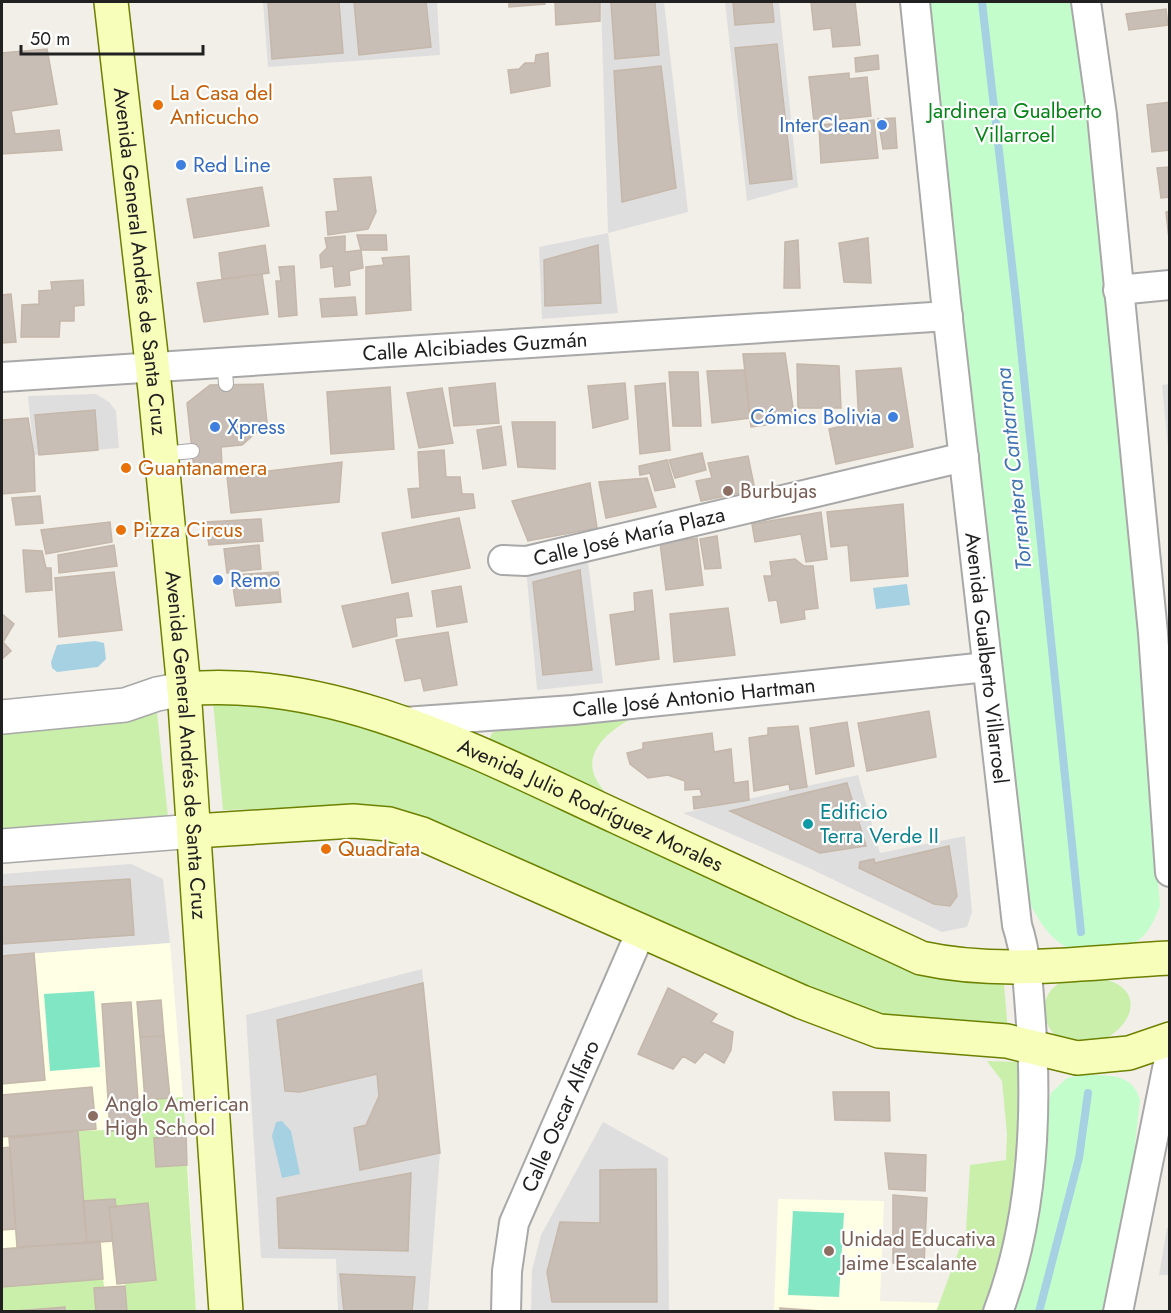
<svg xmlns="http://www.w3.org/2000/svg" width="1171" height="1313" font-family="Jost,sans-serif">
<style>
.residential{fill:#dfdede}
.education{fill:#feffe4}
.grass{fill:#c9efab}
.park{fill:#c3fdcb}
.pitch{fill:#81e6c4}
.water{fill:#a5d1e2}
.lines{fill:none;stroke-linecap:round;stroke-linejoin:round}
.stream{stroke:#a5d1e2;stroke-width:8}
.building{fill:#c8beb6;stroke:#c5b7a9;stroke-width:1.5}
.service-casing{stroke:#a8a8a8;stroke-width:16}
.minor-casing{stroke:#a8a8a8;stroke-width:32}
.tertiary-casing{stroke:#a8a8a8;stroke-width:36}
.secondary-casing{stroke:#6c8100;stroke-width:36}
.service{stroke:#fff;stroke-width:14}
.minor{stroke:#fff;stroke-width:28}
.tertiary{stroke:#fff;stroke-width:33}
.secondary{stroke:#f7feba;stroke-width:33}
.food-dot{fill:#e8710a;stroke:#fff;stroke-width:2}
.shop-dot{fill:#3f7fe0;stroke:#fff;stroke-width:2}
.education-dot{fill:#8d6e63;stroke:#fff;stroke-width:2}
.culture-dot{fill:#0f9aa8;stroke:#fff;stroke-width:2}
.labels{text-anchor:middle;stroke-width:4.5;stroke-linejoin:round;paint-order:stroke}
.food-label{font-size:21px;fill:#c56008;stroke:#fff;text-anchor:start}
.park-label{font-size:21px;fill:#058516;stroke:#fff}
.shop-label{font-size:21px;fill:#366cbe;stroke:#fff;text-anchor:start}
.street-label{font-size:21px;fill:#212121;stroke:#fff}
.education-label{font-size:21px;fill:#785e54;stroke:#fff;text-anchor:start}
.culture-label{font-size:21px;fill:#0d838f;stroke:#fff;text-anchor:start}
.water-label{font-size:22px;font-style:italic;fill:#4274b1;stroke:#fff}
</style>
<rect width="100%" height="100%" fill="#f2efe8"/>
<path class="residential" d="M 263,2 L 437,2 L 440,55 L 268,67 Z
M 601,2 L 664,2 L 688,212 L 608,233 L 618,313 L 542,319 L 539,247 L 608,233 Z
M 725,2 L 779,2 L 798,187 L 747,201 Z
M 1169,384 L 1170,384 L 1169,458 L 1162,385 Z
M 96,394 L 109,402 L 116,411 L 119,448 L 34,455 L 28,396 Z
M 587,553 L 603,683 L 537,690 L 526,568 Z
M 858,775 L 880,853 L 965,836 L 972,912 L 967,927 L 942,932 L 809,868 L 683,813 Z
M 131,864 L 163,879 L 170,943 L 2,956 L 2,874 Z
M 422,969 L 440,1153 L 428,1311 L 338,1311 L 336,1259 L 261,1258 L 246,1015 Z
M 603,1122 L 668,1158 L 669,1311 L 531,1312 L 532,1270 L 541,1235 Z
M 1167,1228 L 1169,1228 L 1169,1275 L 1159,1275 Z"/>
<path class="education" d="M 170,943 L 186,1135 L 196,1311 L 2,1312 L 2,956 Z
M 778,1199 L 884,1201 L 880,1301 L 940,1303 L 936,1311 L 774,1312 Z"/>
<path class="grass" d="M 213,701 L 308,709 L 397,735 L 638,843 L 969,980 L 1004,984 L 1008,1032 L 873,1014 L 359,806 L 223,810 Z
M 157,712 L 168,817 L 2,831 L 2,731 L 122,720 Z
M 635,717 C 612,728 580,752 597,781 C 601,788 607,794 612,800 L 493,746 L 489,740 L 492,733 L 501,729 Z
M 1096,977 C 1171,990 1108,1065 1061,1039 C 1040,1028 1038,994 1060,983 C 1071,977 1084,978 1096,977 Z
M 987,1061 L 1018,1062 L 1017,1189 L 1002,1258 L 983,1311 L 936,1312 L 966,1231 L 970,1165 L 1006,1160 L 1007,1134 L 1002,1081 Z
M 183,1097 L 186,1135 L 154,1139 L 156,1167 L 187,1165 L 196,1311 L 127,1311 L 125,1283 L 156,1280 L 148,1204 L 116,1207 L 115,1199 L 83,1201 L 78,1131 L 139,1129 L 137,1101 Z
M 103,1279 L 104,1287 L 95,1288 L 96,1311 L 2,1312 L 2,1287 Z"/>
<path class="park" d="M 927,2 L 1071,2 L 1088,103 L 1139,637 L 1160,906 C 1156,915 1152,926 1145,934 C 1130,952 1085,958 1066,947 C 1045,935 1034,912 1024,891 Z
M 1081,1075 C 1105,1075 1133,1072 1140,1100 L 1130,1190 L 1105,1311 L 1009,1312 L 1051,1093 L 1067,1078 Z"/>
<path class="pitch" d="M 94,991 L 100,1067 L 50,1071 L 44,994 Z
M 793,1211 L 844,1213 L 839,1297 L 788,1295 Z"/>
<path class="water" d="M 907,584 L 910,605 L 876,609 L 873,588 Z
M 95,641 L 104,643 L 106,659 L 98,667 L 57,672 L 52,668 L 51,662 L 57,645 Z
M 282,1121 L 291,1131 L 300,1174 L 282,1178 L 272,1136 L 276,1122 Z"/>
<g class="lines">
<path class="stream" d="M 982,2 L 1016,300 L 1081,932
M 1039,1312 L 1079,1158 L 1088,1093"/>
</g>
<path class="building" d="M 268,2 L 339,2 L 343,53 L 272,59 Z
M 354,2 L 426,2 L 431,47 L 359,55 Z
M 509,2 L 544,2 L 545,4 L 509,7 Z
M 555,2 L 600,2 L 600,21 L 556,25 Z
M 611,2 L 655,2 L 659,55 L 615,59 Z
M 733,2 L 772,2 L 774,22 L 735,25 Z
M 811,2 L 855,2 L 860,45 L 833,47 L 831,28 L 814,30 Z
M 1166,9 L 1168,25 L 1129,30 L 1126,14 Z
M 777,44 L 792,179 L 750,184 L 735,48 Z
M 47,49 L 57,104 L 11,111 L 15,134 L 59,130 L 62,150 L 2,154 L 2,53 Z
M 548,53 L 550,86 L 511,93 L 508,70 L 519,69 L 525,63 L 535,63 L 536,55 Z
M 878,55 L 879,69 L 856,72 L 855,58 Z
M 661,66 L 676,188 L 622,202 L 614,71 Z
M 849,73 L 849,79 L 867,77 L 871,116 L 814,122 L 809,77 Z
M 1170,102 L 1170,150 L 1152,152 L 1147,105 Z
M 895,118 L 897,148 L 883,149 L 878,119 Z
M 874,120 L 878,158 L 821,163 L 819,125 Z
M 1170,167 L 1170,197 L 1161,198 L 1157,168 Z
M 371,177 L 376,212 L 368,229 L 328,235 L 326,212 L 338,211 L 334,179 Z
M 262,187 L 269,226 L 194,238 L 187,199 Z
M 1170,211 L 1170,248 L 1166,212 Z
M 357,235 L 386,235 L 387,250 L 361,250 Z
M 345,236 L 345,252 L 361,250 L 363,268 L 349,271 L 350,285 L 335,287 L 333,266 L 321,268 L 320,255 L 327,248 L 325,238 Z
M 868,238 L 871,283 L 844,282 L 839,243 Z
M 798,240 L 800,288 L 784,288 L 785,242 Z
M 265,245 L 269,273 L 222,279 L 219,253 Z
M 598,245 L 601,303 L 545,306 L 544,260 Z
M 409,256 L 411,310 L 366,314 L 366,267 L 384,265 L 382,258 Z
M 294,266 L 297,315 L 279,317 L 276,281 L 281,281 L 279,267 Z
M 262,274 L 268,314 L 204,322 L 197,283 Z
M 83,280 L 84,305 L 74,306 L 74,321 L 60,321 L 59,337 L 21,337 L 22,305 L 39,304 L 39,291 L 52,290 L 51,282 Z
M 11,294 L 16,342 L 2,343 L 2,295 Z
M 355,297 L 357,315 L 322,317 L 320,299 Z
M 785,353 L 795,421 L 751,427 L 743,354 Z
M 797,364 L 839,366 L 841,408 L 798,408 Z
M 901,368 L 913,447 L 836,464 L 829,429 L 859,422 L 856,371 Z
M 745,370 L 750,418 L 712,423 L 707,371 Z
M 669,372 L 698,372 L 701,426 L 673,426 Z
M 495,383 L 499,423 L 454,426 L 449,388 Z
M 625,383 L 628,419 L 593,428 L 588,386 Z
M 665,383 L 670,450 L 640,454 L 635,386 Z
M 263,384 L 267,423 L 242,445 L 221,447 L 222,465 L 194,469 L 187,403 L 210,385 Z
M 390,387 L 394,449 L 331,454 L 327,392 Z
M 442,388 L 453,443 L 419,448 L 407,393 Z
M 95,410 L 98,450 L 39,455 L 35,415 Z
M 28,418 L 34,455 L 35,491 L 2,494 L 2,420 Z
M 512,422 L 555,422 L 555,469 L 518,467 Z
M 501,426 L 506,465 L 483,469 L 477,430 Z
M 444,450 L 446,477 L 460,477 L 462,494 L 473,494 L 475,508 L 412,518 L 408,489 L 420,488 L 418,452 Z
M 702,453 L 706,470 L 675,478 L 669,460 Z
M 748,456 L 755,490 L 701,501 L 696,481 L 712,478 L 708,463 Z
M 667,460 L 675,487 L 655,491 L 650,473 L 640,475 L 639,466 Z
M 342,462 L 339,502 L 231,513 L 227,476 Z
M 647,478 L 656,507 L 606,518 L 599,482 Z
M 590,483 L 597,528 L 528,541 L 512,501 Z
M 40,496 L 43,523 L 16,525 L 12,498 Z
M 903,504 L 908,576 L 851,581 L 848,545 L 831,547 L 827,512 Z
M 821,512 L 827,559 L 806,562 L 801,534 L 755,542 L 752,524 Z
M 459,518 L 470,568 L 392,583 L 382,533 Z
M 261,519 L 263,541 L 209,545 L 205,522 Z
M 110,522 L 112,542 L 46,554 L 41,530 Z
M 717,536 L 721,568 L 705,569 L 700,539 Z
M 697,538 L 703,585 L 666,590 L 660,543 Z
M 114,545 L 117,566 L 59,573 L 58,555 Z
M 259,545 L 261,569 L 227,573 L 224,549 Z
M 23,550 L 42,551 L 46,568 L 51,568 L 52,590 L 26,592 Z
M 795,559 L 804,566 L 813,566 L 818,608 L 804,610 L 805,619 L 781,623 L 777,600 L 769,601 L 764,576 L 772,576 L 770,562 Z
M 580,570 L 592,670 L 543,675 L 533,582 Z
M 114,572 L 122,630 L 59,637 L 55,578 Z
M 278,572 L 281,602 L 236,606 L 231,575 Z
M 461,586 L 467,622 L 437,627 L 432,591 Z
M 652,590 L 659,659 L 616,665 L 610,615 L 635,611 L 634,593 Z
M 408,593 L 412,616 L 395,618 L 397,636 L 353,647 L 342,606 Z
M 728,608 L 735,655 L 674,662 L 670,614 Z
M 2,614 L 14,624 L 3,642 L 11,651 L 2,659 Z
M 448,632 L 457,685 L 424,691 L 421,678 L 405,681 L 396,640 Z
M 929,711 L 936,757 L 867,771 L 858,723 Z
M 847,722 L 854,766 L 816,774 L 810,728 Z
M 798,726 L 807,787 L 790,790 L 789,784 L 754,791 L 749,738 L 768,735 L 768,728 Z
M 712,733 L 714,752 L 731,749 L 734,783 L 748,781 L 749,800 L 694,809 L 693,797 L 702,796 L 700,789 L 685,790 L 685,781 L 668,775 L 648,778 L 630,764 L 627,753 L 643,749 L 643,743 Z
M 847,783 L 866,846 L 820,853 L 730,811 Z
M 949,846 L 957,896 L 950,906 L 934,904 L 859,868 L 860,862 L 874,859 L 875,863 Z
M 130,879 L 134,935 L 2,944 L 2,887 Z
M 34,953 L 45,1080 L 2,1084 L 2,956 Z
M 423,983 L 440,1153 L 360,1170 L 354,1128 L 366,1125 L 379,1096 L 377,1074 L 300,1092 L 285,1091 L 277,1020 Z
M 668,988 L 717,1014 L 711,1022 L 733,1032 L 731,1050 L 724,1063 L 705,1052 L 695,1063 L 683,1056 L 673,1069 L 638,1054 Z
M 161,1000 L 164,1036 L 140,1037 L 137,1002 Z
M 131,1002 L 140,1129 L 110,1131 L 102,1004 Z
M 164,1036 L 170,1098 L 145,1100 L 140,1037 Z
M 92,1087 L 96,1129 L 2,1137 L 2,1095 Z
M 833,1092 L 889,1092 L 890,1121 L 835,1120 Z
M 78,1131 L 87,1243 L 17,1247 L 9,1138 Z
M 186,1135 L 187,1165 L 156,1167 L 154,1138 Z
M 10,1147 L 16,1229 L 2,1230 L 2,1148 Z
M 885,1153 L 926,1155 L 925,1191 L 889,1189 Z
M 656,1169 L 657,1302 L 552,1302 L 547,1272 L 560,1222 L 600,1223 L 600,1170 Z
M 411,1173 L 408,1251 L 279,1248 L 277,1198 Z
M 893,1195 L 927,1198 L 924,1266 L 893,1263 Z
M 115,1199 L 116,1207 L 109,1207 L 113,1241 L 87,1243 L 83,1201 Z
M 148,1203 L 156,1280 L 117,1284 L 109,1207 Z
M 100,1241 L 103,1279 L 2,1287 L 2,1249 Z
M 340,1274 L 415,1277 L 412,1312 L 344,1312 Z
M 125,1286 L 127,1312 L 96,1312 L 94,1288 Z
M 65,1307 L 65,1312 L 2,1312 Z
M 780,1308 L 836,1312 L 780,1312 Z"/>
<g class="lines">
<g class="service-casing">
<path id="service" d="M 224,361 L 226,384
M 162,454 L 192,451"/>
</g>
<g class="minor-casing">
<g id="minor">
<path id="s1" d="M 915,2 L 946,302 L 1017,925 C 1026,953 1028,981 1030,1010 C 1038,1110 1034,1217 998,1312"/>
<path d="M 1086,2 L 1102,115 L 1153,633 L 1170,872"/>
<path d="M 1118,290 L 1170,285"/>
<path id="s2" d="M 2,377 L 948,316"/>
<path id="s3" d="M 503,560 L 526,561 L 964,457"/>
<path id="s4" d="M 404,722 L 573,710 L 987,667"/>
<path id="s5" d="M 506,1312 L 507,1271 L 514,1223 L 642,929"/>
<path d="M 1118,1312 L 1170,1054"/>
</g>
</g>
<g class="tertiary-casing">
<path id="tertiary" d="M 2,717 L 125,705 L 157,694 L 184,689
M 2,846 L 195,831"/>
</g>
<g class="secondary-casing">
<g id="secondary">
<path id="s6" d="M 111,2 L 155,390 L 184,689 L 226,1312"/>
<path id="s7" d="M 184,689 C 336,675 482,755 617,817 C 718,864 819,911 921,958 C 1003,976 1086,962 1170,958"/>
<path d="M 195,831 L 353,821 L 389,824 L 422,834 L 802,1002 L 879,1031 L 1007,1041 L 1077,1058 L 1129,1053 L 1170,1039"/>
</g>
</g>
<use href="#service" class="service"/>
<use href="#minor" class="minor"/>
<use href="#tertiary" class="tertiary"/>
<use href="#secondary" class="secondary"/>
</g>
<g class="food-dot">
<circle cx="158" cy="105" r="6"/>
<circle cx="126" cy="468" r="6"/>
<circle cx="121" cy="530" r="6"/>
<circle cx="326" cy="849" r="6"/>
</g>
<g class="shop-dot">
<circle cx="882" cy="125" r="6"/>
<circle cx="181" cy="165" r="6"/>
<circle cx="893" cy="417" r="6"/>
<circle cx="215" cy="427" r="6"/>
<circle cx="218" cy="580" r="6"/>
</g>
<g class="education-dot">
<circle cx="728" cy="491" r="6"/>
<circle cx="93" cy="1116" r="6"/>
<circle cx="829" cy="1251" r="6"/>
</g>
<circle class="culture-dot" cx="808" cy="824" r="6"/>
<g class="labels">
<g class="food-label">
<text x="170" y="100">La Casa del<tspan x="170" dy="24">Anticucho</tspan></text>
<text x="138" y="475">Guantanamera</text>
<text x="133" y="537">Pizza Circus</text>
<text x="338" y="856">Quadrata</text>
</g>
<g class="park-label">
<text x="1015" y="118">Jardinera Gualberto<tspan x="1015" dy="24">Villarroel</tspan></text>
</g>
<g class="shop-label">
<text x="870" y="132" text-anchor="end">InterClean</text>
<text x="193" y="172">Red Line</text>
<text x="881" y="424" text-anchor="end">Cómics Bolivia</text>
<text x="227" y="434">Xpress</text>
<text x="230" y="587">Remo</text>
</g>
<g class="street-label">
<text dy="7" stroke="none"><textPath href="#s6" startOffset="261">Avenida General Andrés de Santa Cruz</textPath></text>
<text dy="7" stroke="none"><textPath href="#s2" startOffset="474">Calle Alcibiades Guzmán</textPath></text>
<text dy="7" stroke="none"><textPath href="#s3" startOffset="129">Calle José María Plaza</textPath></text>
<text dy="7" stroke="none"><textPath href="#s1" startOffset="660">Avenida Gualberto Villarroel</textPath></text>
<text dy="7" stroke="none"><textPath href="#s4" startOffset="291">Calle José Antonio Hartman</textPath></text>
<text dy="7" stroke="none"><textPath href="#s6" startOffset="747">Avenida General Andrés de Santa Cruz</textPath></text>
<text dy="7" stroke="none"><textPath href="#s7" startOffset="428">Avenida Julio Rodríguez Morales</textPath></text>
<text dy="7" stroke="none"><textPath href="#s5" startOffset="206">Calle Oscar Alfaro</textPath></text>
</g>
<g class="education-label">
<text x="740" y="498">Burbujas</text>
<text x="105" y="1111">Anglo American<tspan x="105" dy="24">High School</tspan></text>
<text x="841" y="1246">Unidad Educativa<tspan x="841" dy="24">Jaime Escalante</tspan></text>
</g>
<g class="culture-label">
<text x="820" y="819">Edificio<tspan x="820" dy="24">Terra Verde II</tspan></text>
</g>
<g class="water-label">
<text transform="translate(1013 469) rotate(-96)" y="8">Torrentera Cantarrana</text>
</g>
</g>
<rect width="1171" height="1313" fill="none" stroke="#212121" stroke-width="6"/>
<path d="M21 45v9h182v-9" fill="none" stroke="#212121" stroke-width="3"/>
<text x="30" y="45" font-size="18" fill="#212121" stroke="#ffffff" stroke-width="4.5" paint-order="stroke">50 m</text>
</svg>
